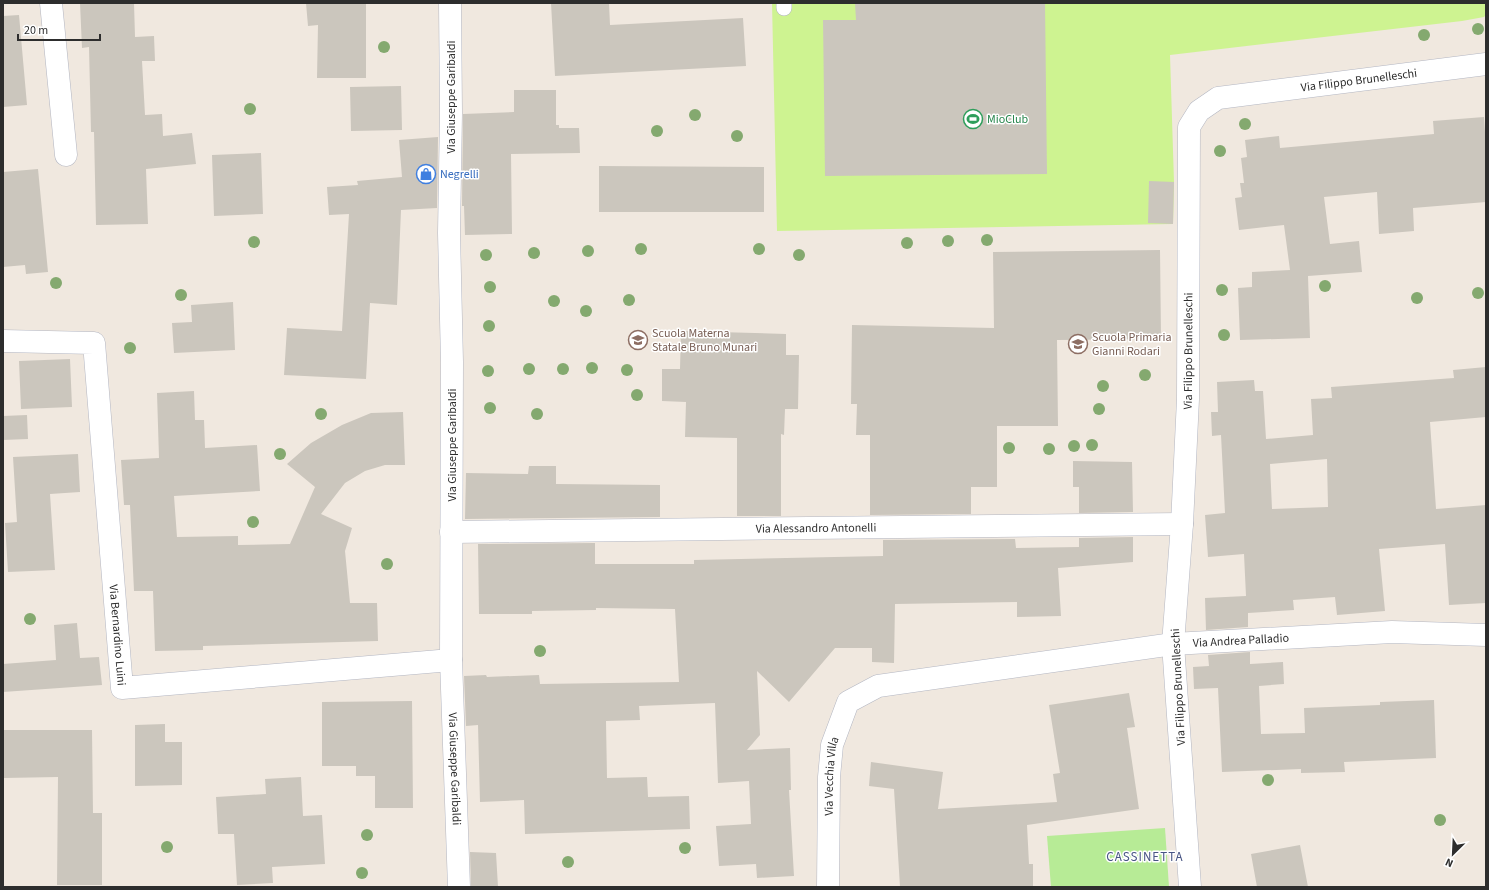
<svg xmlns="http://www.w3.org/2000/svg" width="1489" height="890" font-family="'Source Sans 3',sans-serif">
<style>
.green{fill:#b7eb96}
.pitch{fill:#cef391}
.building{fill:#cbc6bd;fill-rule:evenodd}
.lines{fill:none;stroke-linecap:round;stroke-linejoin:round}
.lane-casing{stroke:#b3b6c2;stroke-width:16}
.street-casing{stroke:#b3b6c2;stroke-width:23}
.secondary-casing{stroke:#b3b6c2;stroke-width:23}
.lane{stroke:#fff;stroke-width:15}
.street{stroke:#fff;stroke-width:22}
.secondary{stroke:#fff;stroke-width:22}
.tree{fill:#84a96f}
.labels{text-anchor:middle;stroke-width:3;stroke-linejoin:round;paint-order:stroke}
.street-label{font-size:12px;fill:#2d2d2d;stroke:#fff}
.leisure-label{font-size:12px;fill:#27864d;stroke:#fff;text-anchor:start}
.shop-label{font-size:12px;fill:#366cbe;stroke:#fff;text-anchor:start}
.education-label{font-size:12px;fill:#785e54;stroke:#fff;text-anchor:start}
.neighbourhood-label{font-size:13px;letter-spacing:1px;fill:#485584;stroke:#fff}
</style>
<rect width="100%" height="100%" fill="#f0e8df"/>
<path class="green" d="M 1165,828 L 1169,887 L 1051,887 L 1047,836 Z"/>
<path class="pitch" d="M 772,3 L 1486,3 L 1486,15 L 1484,17 L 1462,21 L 1170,55 L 1174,182 L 1173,224 L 777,231 Z"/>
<path class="building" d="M 80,3 L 134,3 L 135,37 L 154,36 L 155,61 L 142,61 L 145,115 L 162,114 L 163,136 L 192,133 L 196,164 L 146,169 L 148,224 L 96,225 L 94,132 L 91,132 L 89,47 L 82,48 Z
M 306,3 L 366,3 L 366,78 L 317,78 L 318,25 L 308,26 Z
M 551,3 L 609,3 L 610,25 L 743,18 L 746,66 L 555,76 Z
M 855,3 L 1045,3 L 1047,174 L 825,176 L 823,20 L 856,20 Z
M 19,15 L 27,105 L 3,107 L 3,16 Z
M 401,86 L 402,130 L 351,131 L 350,87 Z
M 514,90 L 556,90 L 556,125 L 559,125 L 559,128 L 579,128 L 580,153 L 511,154 L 512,234 L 465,235 L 464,206 L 462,206 L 463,114 L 514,112 Z
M 1484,117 L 1486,147 L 1486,202 L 1413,208 L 1414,231 L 1379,234 L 1377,192 L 1324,197 L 1330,244 L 1359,241 L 1362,272 L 1308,276 L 1310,338 L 1240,340 L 1238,288 L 1252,287 L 1252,272 L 1290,270 L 1284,225 L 1239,230 L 1235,198 L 1242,197 L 1240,183 L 1244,183 L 1241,158 L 1247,157 L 1245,140 L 1279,136 L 1280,148 L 1434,134 L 1433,121 Z
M 438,137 L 437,208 L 401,210 L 397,305 L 370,303 L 366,379 L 284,375 L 287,328 L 342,331 L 349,214 L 329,215 L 327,187 L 358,185 L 357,181 L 402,177 L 399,140 Z
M 261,153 L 263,214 L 214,216 L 212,155 Z
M 599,166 L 764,167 L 764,212 L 599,212 Z
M 38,169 L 48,272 L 26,274 L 25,265 L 3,267 L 3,172 Z
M 1149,181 L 1174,182 L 1173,224 L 1148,223 Z
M 1160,250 L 1161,339 L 1057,340 L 1058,426 L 997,426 L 997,487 L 971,487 L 971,514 L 870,515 L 870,435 L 856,435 L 857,404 L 851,404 L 852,325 L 994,328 L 993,252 Z
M 233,302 L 235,350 L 174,353 L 172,323 L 192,322 L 191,305 Z
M 681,331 L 786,334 L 786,355 L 799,355 L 798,409 L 785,409 L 784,435 L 781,434 L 781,516 L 737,516 L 737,438 L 685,437 L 686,402 L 662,401 L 662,369 L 680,369 Z
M 70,359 L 72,407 L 21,409 L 19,361 Z
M 1486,367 L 1486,417 L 1430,422 L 1436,509 L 1486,505 L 1486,603 L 1449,605 L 1445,544 L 1379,549 L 1385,611 L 1337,615 L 1335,597 L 1293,600 L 1294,610 L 1248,613 L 1248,627 L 1206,630 L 1205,598 L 1246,596 L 1244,554 L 1208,557 L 1205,515 L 1225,513 L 1221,435 L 1212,436 L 1211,412 L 1218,412 L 1217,382 L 1254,380 L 1255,391 L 1263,391 L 1266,439 L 1313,435 L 1311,399 L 1332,398 L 1331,387 L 1454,378 L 1453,370 ZM 1327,459 L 1328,507 L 1272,509 L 1270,464 Z
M 194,391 L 195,420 L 204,420 L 205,448 L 257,445 L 260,491 L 174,496 L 177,537 L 238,536 L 238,545 L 290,544 L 315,487 L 287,464 L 311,443 L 342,425 L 371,413 L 403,412 L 405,465 L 385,465 L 365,471 L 345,483 L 321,514 L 352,528 L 345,551 L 350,603 L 377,603 L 378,641 L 203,646 L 203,650 L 155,651 L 153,591 L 134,591 L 130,505 L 124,505 L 121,460 L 159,458 L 157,393 Z
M 27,415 L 28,439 L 3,440 L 3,416 Z
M 78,454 L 80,492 L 50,494 L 55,570 L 8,572 L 5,523 L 17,522 L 13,457 Z
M 1073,461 L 1132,462 L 1133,512 L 1079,513 L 1079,487 L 1073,487 Z
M 529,466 L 556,466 L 556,484 L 660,485 L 660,517 L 465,519 L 466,473 L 528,474 Z
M 1133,537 L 1133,562 L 1058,568 L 1061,616 L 1017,617 L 1017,602 L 895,604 L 894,663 L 872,662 L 872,648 L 835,648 L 789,702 L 757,671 L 760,735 L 747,750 L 790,748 L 791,790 L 789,790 L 794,876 L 757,878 L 756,864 L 719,866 L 716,826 L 751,824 L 749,781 L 718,783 L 715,703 L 639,706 L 640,720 L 606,721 L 607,778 L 647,777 L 648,797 L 689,796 L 690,829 L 525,834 L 524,800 L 480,802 L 478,725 L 466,726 L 464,676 L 486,675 L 487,677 L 539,675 L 540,684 L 679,682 L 675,609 L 596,608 L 596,610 L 532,611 L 532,614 L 479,614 L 478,544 L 595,543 L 595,564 L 694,564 L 694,560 L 883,556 L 883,540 L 1015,539 L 1016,548 L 1079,547 L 1079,538 Z
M 77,623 L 80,658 L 99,657 L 102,685 L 3,692 L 3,664 L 56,660 L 54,625 Z
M 1250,652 L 1250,664 L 1283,662 L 1284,684 L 1259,686 L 1261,734 L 1305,733 L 1304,708 L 1380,705 L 1380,702 L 1434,700 L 1436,758 L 1344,762 L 1345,772 L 1301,773 L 1301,769 L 1222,772 L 1218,688 L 1194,689 L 1193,667 L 1209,666 L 1208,655 Z
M 1129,693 L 1135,727 L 1127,728 L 1139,809 L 1027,825 L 1029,864 L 1033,864 L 1033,887 L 900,887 L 894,789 L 869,786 L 871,762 L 943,772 L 938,809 L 1057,802 L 1053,774 L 1060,773 L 1049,705 Z
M 412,701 L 413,808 L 375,808 L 375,776 L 356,776 L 356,766 L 322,766 L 322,702 Z
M 165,724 L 165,742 L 182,742 L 182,785 L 135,786 L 135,725 Z
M 3,730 L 92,730 L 93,813 L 102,813 L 102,885 L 57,885 L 58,777 L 4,778 Z
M 301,777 L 303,816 L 322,815 L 325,864 L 272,867 L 273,883 L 237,885 L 234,834 L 218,834 L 216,797 L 266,794 L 265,779 Z
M 1300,845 L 1308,887 L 1257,887 L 1251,854 Z
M 470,852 L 496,853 L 498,887 L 471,887 Z"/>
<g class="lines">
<g class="lane-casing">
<path id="lane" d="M 784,3 L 784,8"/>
</g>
<g class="street-casing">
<g id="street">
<path d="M 51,3 L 66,155"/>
<path id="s1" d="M 3,341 L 94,343 L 122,688 L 451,660"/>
<path id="s2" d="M 451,532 L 1182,524"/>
<path id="s3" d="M 828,887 L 829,777 L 832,745 L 848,702 L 878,686 L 1173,644 L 1392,632 L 1486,635"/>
<path id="s4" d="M 1190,887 L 1173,644 L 1182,524 L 1188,399 L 1189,127 L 1199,111 L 1218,98 L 1486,64"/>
</g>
</g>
<g class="secondary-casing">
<g id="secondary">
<path id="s5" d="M 450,3 L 451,113 L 449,233 L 452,362 L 451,660 L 459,887"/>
</g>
</g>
<use href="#lane" class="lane"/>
<use href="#street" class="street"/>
<use href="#secondary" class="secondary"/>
</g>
<g class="tree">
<circle cx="1478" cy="29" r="6"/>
<circle cx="1424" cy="35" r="6"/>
<circle cx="384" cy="47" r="6"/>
<circle cx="250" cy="109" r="6"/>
<circle cx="695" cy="115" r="6"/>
<circle cx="1245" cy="124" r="6"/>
<circle cx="657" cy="131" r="6"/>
<circle cx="737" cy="136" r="6"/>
<circle cx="1220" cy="151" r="6"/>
<circle cx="987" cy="240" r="6"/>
<circle cx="948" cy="241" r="6"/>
<circle cx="254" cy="242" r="6"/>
<circle cx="907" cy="243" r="6"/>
<circle cx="641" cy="249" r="6"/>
<circle cx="759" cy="249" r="6"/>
<circle cx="588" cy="251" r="6"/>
<circle cx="534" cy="253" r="6"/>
<circle cx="486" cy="255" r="6"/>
<circle cx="799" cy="255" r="6"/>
<circle cx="56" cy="283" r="6"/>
<circle cx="1325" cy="286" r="6"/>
<circle cx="490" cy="287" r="6"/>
<circle cx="1222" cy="290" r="6"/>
<circle cx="1478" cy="293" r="6"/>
<circle cx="181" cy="295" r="6"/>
<circle cx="1417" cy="298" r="6"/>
<circle cx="629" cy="300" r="6"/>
<circle cx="554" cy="301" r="6"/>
<circle cx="586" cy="311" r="6"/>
<circle cx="489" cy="326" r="6"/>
<circle cx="1224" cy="335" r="6"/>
<circle cx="130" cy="348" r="6"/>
<circle cx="592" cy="368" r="6"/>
<circle cx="529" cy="369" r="6"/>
<circle cx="563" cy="369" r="6"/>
<circle cx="627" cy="370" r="6"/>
<circle cx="488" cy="371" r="6"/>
<circle cx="1145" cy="375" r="6"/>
<circle cx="1103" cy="386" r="6"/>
<circle cx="637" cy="395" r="6"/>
<circle cx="490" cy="408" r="6"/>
<circle cx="1099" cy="409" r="6"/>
<circle cx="321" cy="414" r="6"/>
<circle cx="537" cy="414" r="6"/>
<circle cx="1092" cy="445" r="6"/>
<circle cx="1074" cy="446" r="6"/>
<circle cx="1009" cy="448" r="6"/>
<circle cx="1049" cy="449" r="6"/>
<circle cx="280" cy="454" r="6"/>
<circle cx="253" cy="522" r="6"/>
<circle cx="387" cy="564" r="6"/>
<circle cx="30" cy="619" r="6"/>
<circle cx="540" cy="651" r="6"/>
<circle cx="1268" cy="780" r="6"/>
<circle cx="1440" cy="820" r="6"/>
<circle cx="367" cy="835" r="6"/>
<circle cx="167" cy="847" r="6"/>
<circle cx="685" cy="848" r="6"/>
<circle cx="568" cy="862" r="6"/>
<circle cx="362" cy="873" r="6"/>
</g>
<defs>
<g id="stadium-ring" transform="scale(1)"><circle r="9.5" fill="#fff" stroke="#2e9e5b" stroke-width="1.5"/><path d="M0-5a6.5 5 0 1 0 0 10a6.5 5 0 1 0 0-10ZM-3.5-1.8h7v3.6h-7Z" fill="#2e9e5b"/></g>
<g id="shop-ring" transform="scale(1)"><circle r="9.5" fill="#fff" stroke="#3f7fe0" stroke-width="1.5"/><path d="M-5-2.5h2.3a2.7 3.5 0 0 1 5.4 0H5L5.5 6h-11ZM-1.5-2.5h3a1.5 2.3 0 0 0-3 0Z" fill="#3f7fe0"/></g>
<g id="school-ring" transform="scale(1)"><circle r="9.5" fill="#fff" stroke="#8d6e63" stroke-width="1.5"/><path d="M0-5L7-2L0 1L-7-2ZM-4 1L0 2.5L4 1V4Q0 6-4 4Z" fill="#8d6e63"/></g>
</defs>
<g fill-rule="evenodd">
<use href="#stadium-ring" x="973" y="119"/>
<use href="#shop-ring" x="426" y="174"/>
<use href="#school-ring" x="638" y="340"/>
<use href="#school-ring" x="1078" y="344"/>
</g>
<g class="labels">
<g class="street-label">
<text dy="4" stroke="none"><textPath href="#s4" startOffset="945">Via Filippo Brunelleschi</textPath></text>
<text transform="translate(451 97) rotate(-90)" y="4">Via Giuseppe Garibaldi</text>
<text dy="4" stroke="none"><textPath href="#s4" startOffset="537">Via Filippo Brunelleschi</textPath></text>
<text transform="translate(452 445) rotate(-90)" y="4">Via Giuseppe Garibaldi</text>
<text dy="4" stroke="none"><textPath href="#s2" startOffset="365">Via Alessandro Antonelli</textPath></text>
<text dy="4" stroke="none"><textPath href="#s1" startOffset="384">Via Bernardino Luini</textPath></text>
<text dy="4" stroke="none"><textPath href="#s3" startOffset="588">Via Andrea Palladio</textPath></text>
<text transform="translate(1178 687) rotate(-93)" y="4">Via Filippo Brunelleschi</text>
<text dy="4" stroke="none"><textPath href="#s5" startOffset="766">Via Giuseppe Garibaldi</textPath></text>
<text dy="4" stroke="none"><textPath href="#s3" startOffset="111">Via Vecchia Villa</textPath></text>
</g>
<g class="leisure-label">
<text x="987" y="123">MioClub</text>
</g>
<g class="shop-label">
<text x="440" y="178">Negrelli</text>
</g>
<g class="education-label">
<text x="652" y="337">Scuola Materna<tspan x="652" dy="14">Statale Bruno Munari</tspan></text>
<text x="1092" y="341">Scuola Primaria<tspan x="1092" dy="14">Gianni Rodari</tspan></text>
</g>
<g class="neighbourhood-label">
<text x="1145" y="861">CASSINETTA</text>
</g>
</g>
<rect width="1489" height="890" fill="none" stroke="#2d2d2d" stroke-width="8"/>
<g transform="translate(1453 854) rotate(204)" stroke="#ffffff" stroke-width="3" paint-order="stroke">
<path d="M0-3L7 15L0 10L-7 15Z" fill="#2d2d2d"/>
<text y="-6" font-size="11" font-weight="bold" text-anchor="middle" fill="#2d2d2d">N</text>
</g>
<path d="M18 34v6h82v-6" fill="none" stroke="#2d2d2d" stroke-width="2"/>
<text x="24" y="34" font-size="12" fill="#2d2d2d" stroke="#ffffff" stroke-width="3" paint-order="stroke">20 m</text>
</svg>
